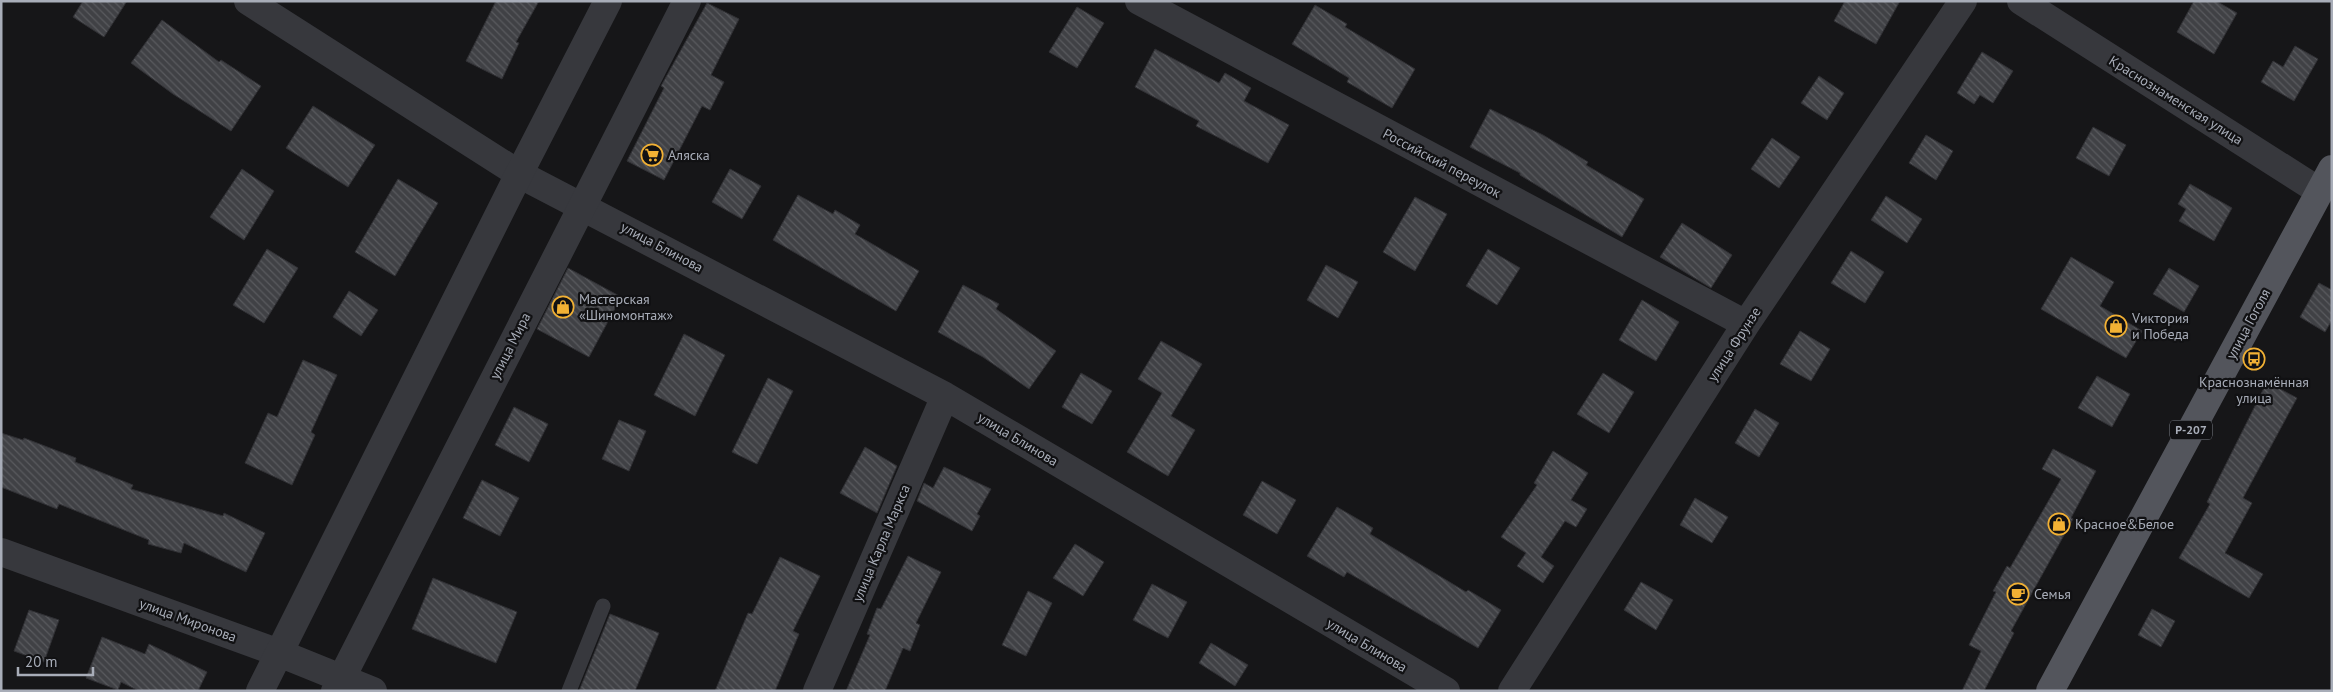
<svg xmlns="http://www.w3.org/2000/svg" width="2333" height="692" font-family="'PT Sans',sans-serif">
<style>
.building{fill:url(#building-back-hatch);stroke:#303034}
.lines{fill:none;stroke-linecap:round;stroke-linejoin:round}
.service{stroke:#37383d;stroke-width:15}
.minor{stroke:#37383d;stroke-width:28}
.tertiary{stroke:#37383d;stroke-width:28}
.primary{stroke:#53555c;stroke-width:28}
.labels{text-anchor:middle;stroke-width:4.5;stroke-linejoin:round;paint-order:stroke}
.shield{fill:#111113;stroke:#7b7e86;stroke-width:1}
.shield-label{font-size:12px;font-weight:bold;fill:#a8adb8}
.street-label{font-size:14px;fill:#a8adb8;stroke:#111113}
.poi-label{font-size:14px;fill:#a8adb8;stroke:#111113;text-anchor:start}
</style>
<defs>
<pattern id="building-back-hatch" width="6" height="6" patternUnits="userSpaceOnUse" patternTransform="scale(1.25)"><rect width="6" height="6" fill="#404145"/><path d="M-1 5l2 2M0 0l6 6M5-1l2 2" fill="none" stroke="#595a5e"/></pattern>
</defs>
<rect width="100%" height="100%" fill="#161618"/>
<path class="building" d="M 83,1 L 127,1 L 104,37 L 73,17 Z
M 496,1 L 539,1 L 516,42 L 519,43 L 502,79 L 466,61 Z
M 1845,1 L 1900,1 L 1876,44 L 1834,21 Z
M 2194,1 L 2216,1 L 2237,13 L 2214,54 L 2177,32 Z
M 707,3 L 739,19 L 711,75 L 724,82 L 710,110 L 702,106 L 664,180 L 627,161 L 664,88 L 661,86 Z
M 1315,5 L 1347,24 L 1345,27 L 1415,69 L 1392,108 L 1347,82 L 1349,78 L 1292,44 Z
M 1077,7 L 1104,23 L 1077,68 L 1049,52 Z
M 162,20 L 219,62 L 221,60 L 261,86 L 231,131 L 173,94 L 131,63 Z
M 2295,46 L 2318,59 L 2294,101 L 2261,82 L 2273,61 L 2283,67 Z
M 1155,49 L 1219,83 L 1225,73 L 1251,88 L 1244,101 L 1289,125 L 1268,163 L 1196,126 L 1199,121 L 1135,87 Z
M 1982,52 L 2013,71 L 1993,103 L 1980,95 L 1974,104 L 1957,93 Z
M 1819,76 L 1844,93 L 1827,120 L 1801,103 Z
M 313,106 L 375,145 L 348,187 L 286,148 Z
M 1490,109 L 1543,135 L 1588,162 L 1586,165 L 1644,199 L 1622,237 L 1520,175 L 1520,173 L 1470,147 Z
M 2093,127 L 2126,145 L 2109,176 L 2076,158 Z
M 1926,135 L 1953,151 L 1936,180 L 1909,163 Z
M 1772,138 L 1800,157 L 1779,188 L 1751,169 Z
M 242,169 L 274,191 L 244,240 L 210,217 Z
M 730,169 L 761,186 L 742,219 L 712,202 Z
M 398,179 L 438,203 L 395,276 L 355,252 Z
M 2190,184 L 2232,208 L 2214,241 L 2179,221 L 2186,209 L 2178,204 Z
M 798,195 L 833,214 L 835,210 L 860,225 L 855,234 L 919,271 L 896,311 L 773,240 Z
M 1886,196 L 1922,219 L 1907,243 L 1871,220 Z
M 1415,197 L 1447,214 L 1415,271 L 1383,252 Z
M 1682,223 L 1732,255 L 1711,288 L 1660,257 Z
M 267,249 L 298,268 L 264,323 L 233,305 Z
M 1488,249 L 1520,268 L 1497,305 L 1466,286 Z
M 1851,251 L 1884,272 L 1865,303 L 1831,283 Z
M 2071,257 L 2114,282 L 2100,306 L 2142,331 L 2126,358 L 2041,309 Z
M 1326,265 L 1358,282 L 1338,318 L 1307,300 Z
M 568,268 L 621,297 L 589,357 L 537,329 Z
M 2169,268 L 2199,286 L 2184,312 L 2153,294 Z
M 2319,283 L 2332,290 L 2332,320 L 2325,332 L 2300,317 Z
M 963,285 L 999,304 L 996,309 L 1056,351 L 1029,389 L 983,357 L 938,332 Z
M 349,291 L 378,310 L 361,336 L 333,317 Z
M 1642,300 L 1679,322 L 1656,361 L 1619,340 Z
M 1800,331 L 1830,349 L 1811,381 L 1780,364 Z
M 684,334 L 725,355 L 695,416 L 654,395 Z
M 1161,341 L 1202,364 L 1171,416 L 1195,430 L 1168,476 L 1127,452 L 1162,393 L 1138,379 Z
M 303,360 L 337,375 L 311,432 L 315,435 L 292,485 L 245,463 L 268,413 L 277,417 Z
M 1081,373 L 1112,391 L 1092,424 L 1062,407 Z
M 1603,373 L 1634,392 L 1609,433 L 1577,414 Z
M 2097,376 L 2130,394 L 2112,427 L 2078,408 Z
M 768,378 L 793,391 L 757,464 L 732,452 Z
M 2267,382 L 2297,398 L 2243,498 L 2252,503 L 2225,553 L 2263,574 L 2249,598 L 2179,558 L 2210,504 L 2207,502 Z
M 514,407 L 548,424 L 529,462 L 495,445 Z
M 1755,409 L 1779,423 L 1759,457 L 1735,443 Z
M 619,420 L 646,431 L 629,471 L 602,459 Z
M 1,433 L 23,440 L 24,438 L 76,458 L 75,462 L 133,485 L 131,489 L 223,516 L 224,513 L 265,533 L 246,572 L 184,543 L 181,553 L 148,544 L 149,540 L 59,504 L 57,509 L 1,487 Z
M 865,447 L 897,466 L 877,513 L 840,493 Z
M 2053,449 L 2096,471 L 2071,518 L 2073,519 L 2011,631 L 2014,633 L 1984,691 L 1962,691 L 1981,651 L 1969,645 L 1996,592 L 1993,591 L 2007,566 L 2010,568 L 2061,479 L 2042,469 Z
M 1553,451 L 1588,473 L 1571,500 L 1587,509 L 1576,527 L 1565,521 L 1541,557 L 1554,566 L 1543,583 L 1517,566 L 1526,553 L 1501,537 L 1537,485 L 1534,483 Z
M 944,467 L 991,489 L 977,514 L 980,516 L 972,531 L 917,501 L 924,483 L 933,488 Z
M 482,480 L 519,498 L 500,536 L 463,518 Z
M 1262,481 L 1296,500 L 1277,534 L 1243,515 Z
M 1695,498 L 1728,517 L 1712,543 L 1680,525 Z
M 1337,507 L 1373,528 L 1370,534 L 1466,592 L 1468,590 L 1501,610 L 1478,648 L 1347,572 L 1344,577 L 1307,556 Z
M 1075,544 L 1104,562 L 1083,596 L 1053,578 Z
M 908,556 L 941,572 L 916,623 L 920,625 L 910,651 L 903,648 L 885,691 L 846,691 L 870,635 L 867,634 L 877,608 L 881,609 Z
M 780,557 L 820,576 L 793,631 L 799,634 L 775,691 L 715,691 L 748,613 L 752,614 Z
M 433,578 L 517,612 L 496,663 L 412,629 Z
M 1641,582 L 1673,600 L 1656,630 L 1624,610 Z
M 1152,584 L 1187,602 L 1168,638 L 1133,620 Z
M 1028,591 L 1052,603 L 1026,656 L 1002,645 Z
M 2152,609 L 2175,621 L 2161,647 L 2138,635 Z
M 29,610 L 59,620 L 44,662 L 14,651 Z
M 610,614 L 659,633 L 635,691 L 579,691 Z
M 102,637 L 145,654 L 149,644 L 207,672 L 198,691 L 139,691 L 121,682 L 118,690 L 86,678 Z
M 1211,643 L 1248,665 L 1235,686 L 1199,663 Z"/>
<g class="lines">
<path class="service" d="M 569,691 L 603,606"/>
<path class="minor" d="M 248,1 L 519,174 L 945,396 L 1446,691
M 1139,1 L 1746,324
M 2021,1 L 2319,191
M 1,552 L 279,653
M 817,691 L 945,396
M 1512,691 L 1746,324 L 1963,1"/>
<path class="tertiary" d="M 279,653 L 373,691
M 260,691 L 519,174 L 608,1
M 335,691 L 687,1"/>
<path class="primary" d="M 2050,691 L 2332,169"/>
</g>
<defs>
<g id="supermarket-ring" transform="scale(1.125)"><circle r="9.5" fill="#111113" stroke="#f2b134" stroke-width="1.5"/><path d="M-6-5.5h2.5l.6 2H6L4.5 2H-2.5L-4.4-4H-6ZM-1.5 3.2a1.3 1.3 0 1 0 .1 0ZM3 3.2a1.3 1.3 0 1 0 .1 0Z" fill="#f2b134"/></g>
<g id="shop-ring" transform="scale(1.125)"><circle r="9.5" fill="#111113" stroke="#f2b134" stroke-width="1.5"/><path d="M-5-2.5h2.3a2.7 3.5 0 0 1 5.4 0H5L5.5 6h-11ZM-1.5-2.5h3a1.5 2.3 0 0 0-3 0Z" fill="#f2b134"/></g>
<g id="bus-ring" transform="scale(1.125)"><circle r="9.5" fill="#111113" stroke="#f2b134" stroke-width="1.5"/><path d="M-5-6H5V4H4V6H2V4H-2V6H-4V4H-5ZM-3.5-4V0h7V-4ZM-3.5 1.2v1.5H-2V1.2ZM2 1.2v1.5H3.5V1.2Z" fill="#f2b134"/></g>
<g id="cafe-ring" transform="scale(1.125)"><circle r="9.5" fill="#111113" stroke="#f2b134" stroke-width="1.5"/><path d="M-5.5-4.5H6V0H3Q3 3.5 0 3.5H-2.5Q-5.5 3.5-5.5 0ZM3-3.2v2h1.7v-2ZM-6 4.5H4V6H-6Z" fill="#f2b134"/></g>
</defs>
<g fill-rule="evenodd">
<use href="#supermarket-ring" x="652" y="155"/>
<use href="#shop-ring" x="563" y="307"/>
<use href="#shop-ring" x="2116" y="326"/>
<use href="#bus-ring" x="2254" y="359"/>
<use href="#shop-ring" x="2059" y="524"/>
<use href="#cafe-ring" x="2018" y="594"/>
</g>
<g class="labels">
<rect class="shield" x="2170" y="420.5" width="42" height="19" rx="4"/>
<g class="shield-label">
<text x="2191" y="434">Р-207</text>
</g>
<g class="street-label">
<text transform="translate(2176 100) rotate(32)" y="5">Краснознаменская улица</text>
<text transform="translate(1442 163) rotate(28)" y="5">Российский переулок</text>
<text transform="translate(662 247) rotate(28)" y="5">улица Блинова</text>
<text transform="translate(2248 324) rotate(-62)" y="5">улица Гоголя</text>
<text transform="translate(1734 344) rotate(-57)" y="5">улица Фрунзе</text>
<text transform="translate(510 346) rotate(-63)" y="5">улица Мира</text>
<text transform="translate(1018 439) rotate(31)" y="5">улица Блинова</text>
<text transform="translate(881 543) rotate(-67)" y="5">улица Карла Маркса</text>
<text transform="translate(188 620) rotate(20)" y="5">улица Миронова</text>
<text transform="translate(1367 645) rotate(31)" y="5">улица Блинова</text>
</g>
<g class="poi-label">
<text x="668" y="160">Аляска</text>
<text x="579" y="304">Мастерская<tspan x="579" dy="16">«Шиномонтаж»</tspan></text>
<text x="2132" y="323">Vиктория<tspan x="2132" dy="16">и Победа</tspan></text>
<text x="2254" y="387" text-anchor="middle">Краснознамённая<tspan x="2254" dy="16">улица</tspan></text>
<text x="2075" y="529">Красное&amp;Белое</text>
<text x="2034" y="599">Семья</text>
</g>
</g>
<rect width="2333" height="692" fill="none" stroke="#a8adb8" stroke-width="5"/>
<path d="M18 667v8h75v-8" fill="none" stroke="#a8adb8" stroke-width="2.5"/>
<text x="25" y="667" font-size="15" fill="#a8adb8" stroke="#111113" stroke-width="4" paint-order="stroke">20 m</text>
</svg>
